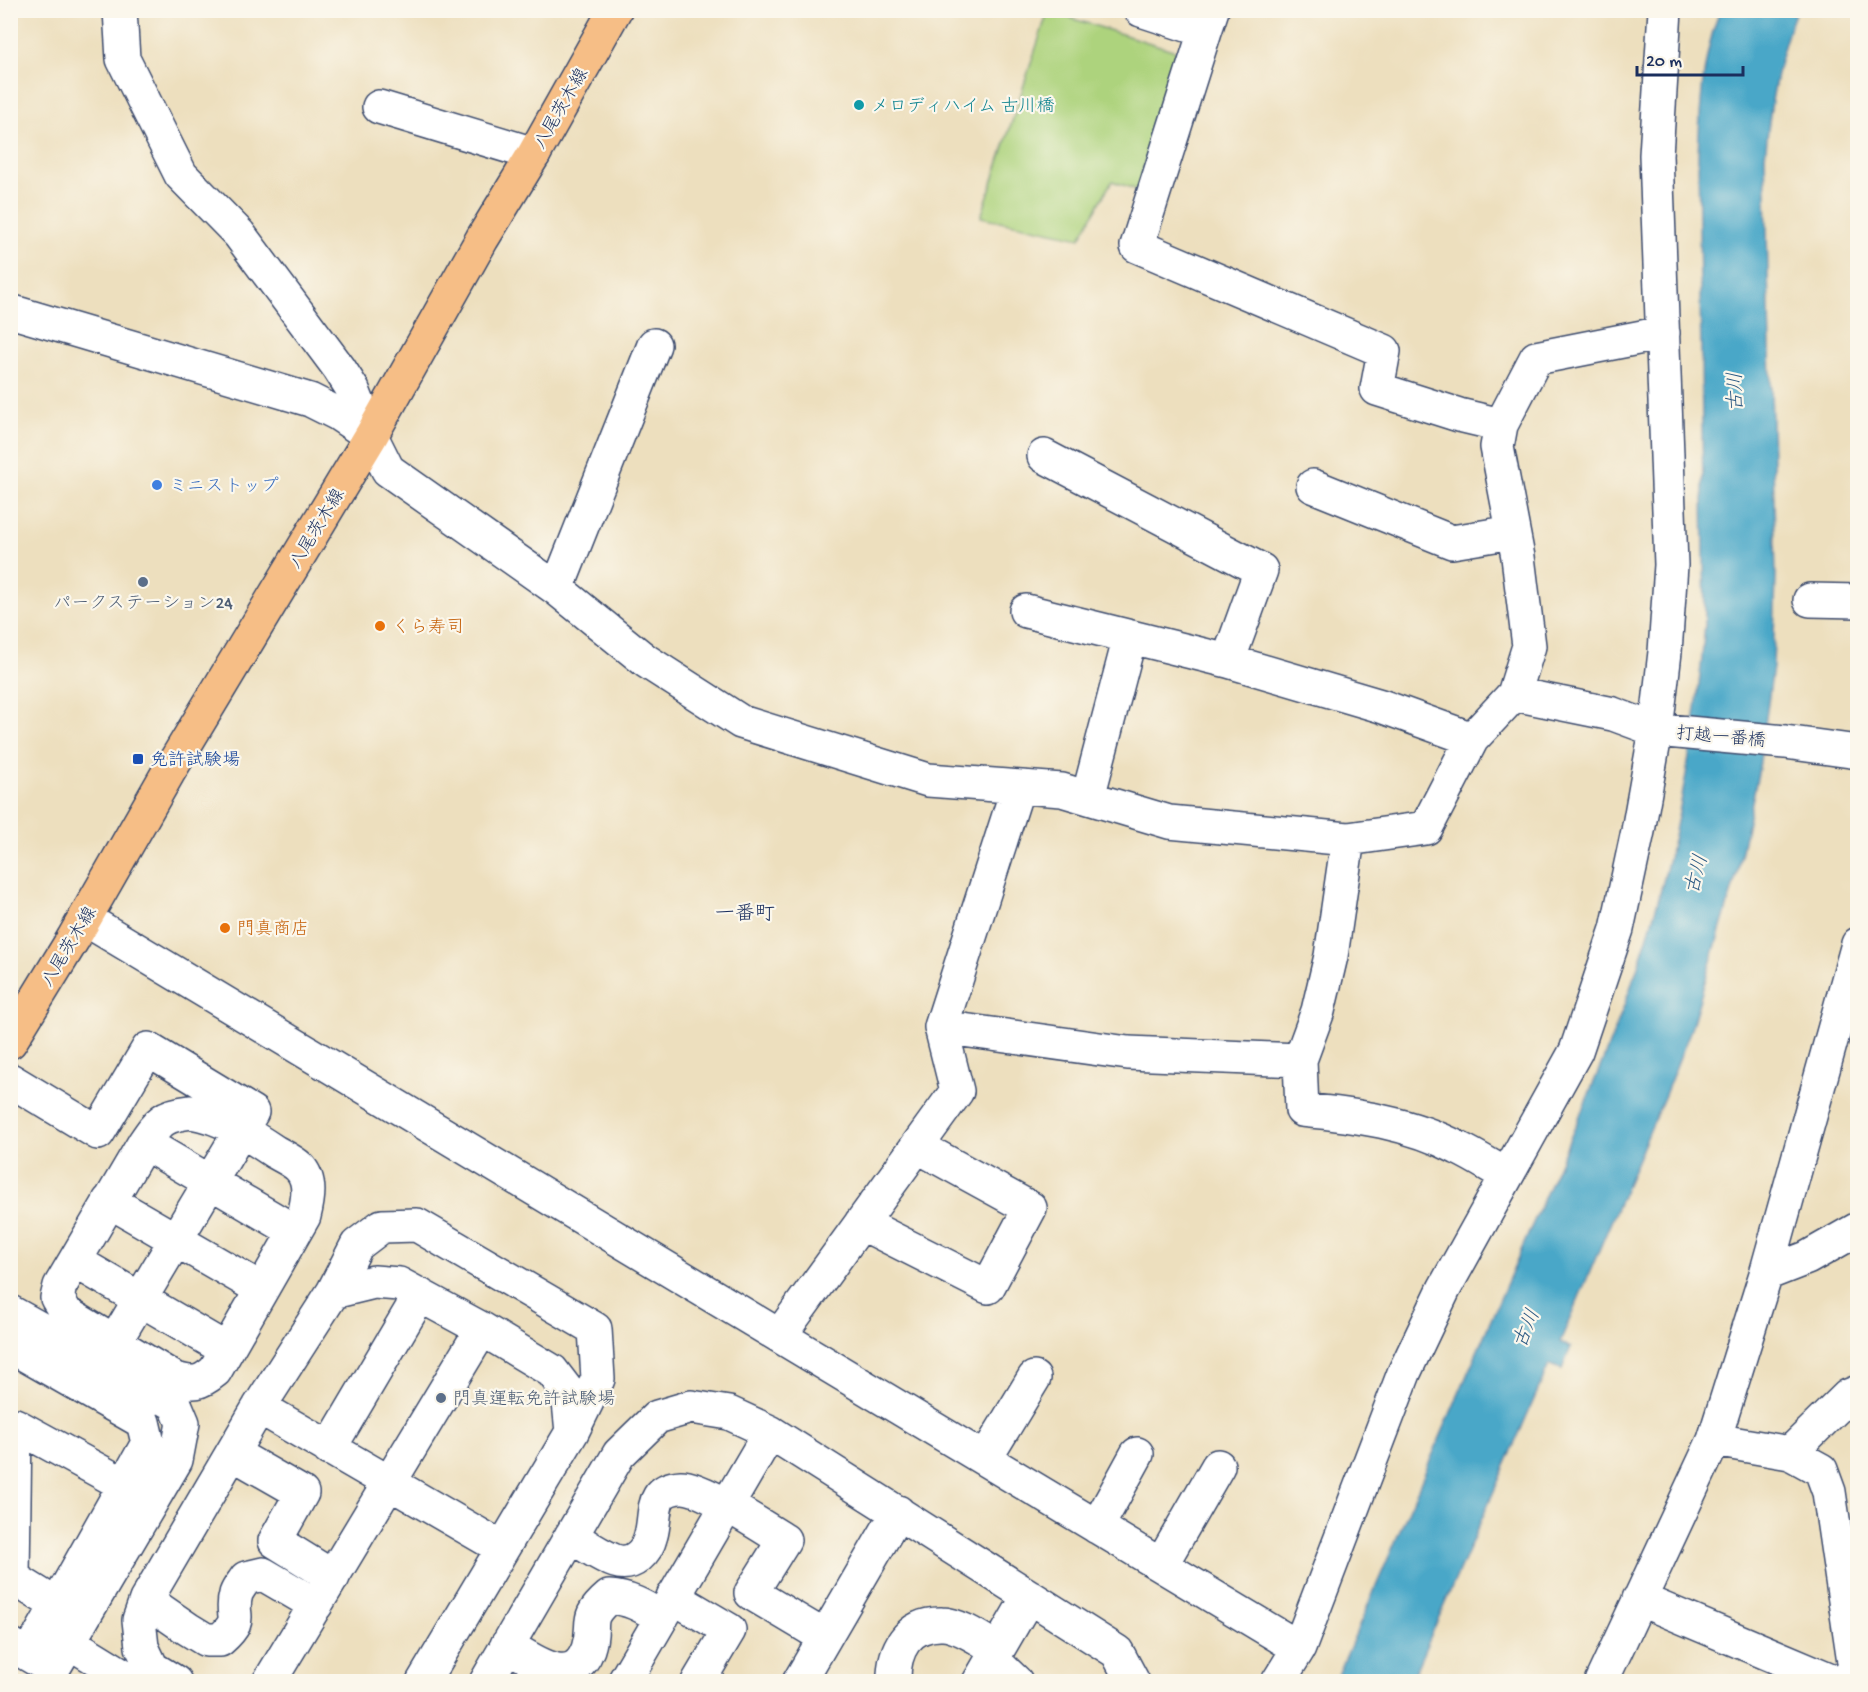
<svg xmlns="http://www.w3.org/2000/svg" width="1868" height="1692" font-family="'Gochi Hand','Klee One',sans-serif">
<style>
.green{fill:#add37d;stroke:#64816e;stroke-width:1.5}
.water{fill:#49a7c8;stroke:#326b93;stroke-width:1.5}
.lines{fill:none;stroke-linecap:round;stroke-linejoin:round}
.minor-casing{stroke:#3a496c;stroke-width:36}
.major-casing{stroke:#3a496c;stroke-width:36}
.minor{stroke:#fff;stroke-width:33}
.major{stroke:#f6be86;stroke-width:33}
.culture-dot{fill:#0f9aa8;stroke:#fbf7ec;stroke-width:2}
.shop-dot{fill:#3f7fe0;stroke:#fbf7ec;stroke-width:2}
.service-dot{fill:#5c6f8a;stroke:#fbf7ec;stroke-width:2}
.food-dot{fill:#e8710a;stroke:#fbf7ec;stroke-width:2}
.transit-dot{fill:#1a4fb4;stroke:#fbf7ec;stroke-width:2}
.labels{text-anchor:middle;stroke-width:4.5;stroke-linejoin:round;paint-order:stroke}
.culture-label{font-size:18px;fill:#0d838f;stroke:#fbf7ec;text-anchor:start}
.street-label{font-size:18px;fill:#1b2f5e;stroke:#fbf7ec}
.shop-label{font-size:18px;fill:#366cbe;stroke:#fbf7ec;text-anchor:start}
.service-label{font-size:18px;fill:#4e5e75;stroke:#fbf7ec}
.food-label{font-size:18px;fill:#c56008;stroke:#fbf7ec;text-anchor:start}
.transit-label{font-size:18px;fill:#164399;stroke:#fbf7ec;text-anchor:start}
.water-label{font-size:20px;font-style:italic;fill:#2b5983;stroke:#fbf7ec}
.neighbourhood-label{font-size:20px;fill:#1b2f5e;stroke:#fbf7ec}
</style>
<rect width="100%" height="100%" fill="#fbf7ec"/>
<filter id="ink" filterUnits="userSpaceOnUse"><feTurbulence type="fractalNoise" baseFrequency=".0167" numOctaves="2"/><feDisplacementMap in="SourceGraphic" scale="12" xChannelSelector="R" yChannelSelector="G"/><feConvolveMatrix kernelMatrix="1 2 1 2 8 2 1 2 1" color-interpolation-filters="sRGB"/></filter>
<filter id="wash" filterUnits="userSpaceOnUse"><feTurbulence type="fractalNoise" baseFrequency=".008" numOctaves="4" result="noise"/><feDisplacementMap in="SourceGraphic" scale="24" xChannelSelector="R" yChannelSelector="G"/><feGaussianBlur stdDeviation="1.35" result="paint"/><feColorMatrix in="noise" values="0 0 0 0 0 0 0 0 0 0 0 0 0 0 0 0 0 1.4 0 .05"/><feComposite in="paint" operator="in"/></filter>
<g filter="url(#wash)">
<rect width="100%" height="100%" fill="#eddfbe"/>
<path class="green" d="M 1048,11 L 1176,51 L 1137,190 L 1112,181 L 1080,238 L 981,217 Z"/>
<path class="water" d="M 1720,11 L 1796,11 C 1777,58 1770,106 1765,157 L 1776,576 L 1773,667 L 1759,768 L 1738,870 L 1691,1029 L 1665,1095 L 1560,1342 L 1571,1347 L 1562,1369 L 1549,1365 L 1411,1681 L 1335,1682 C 1393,1546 1451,1411 1510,1276 C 1555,1171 1605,1066 1641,957 C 1676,851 1696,734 1705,624 L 1698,156 C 1700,108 1702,55 1720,11 Z"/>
</g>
<g filter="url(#ink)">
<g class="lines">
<g class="minor-casing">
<path id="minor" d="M 120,10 L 123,59 L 181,175 L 239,234 L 339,368 L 353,390 L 371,436 L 388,470 L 557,589 L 646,661 L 741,722 L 928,780 L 1062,790 L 1169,822 L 1348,839 L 1426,828 L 1472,739 L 1514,694 L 1529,646 L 1518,557 L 1497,447 L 1501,425 L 1536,358 L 1663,333
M 1141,10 L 1205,31 L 1212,10
M 1205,31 L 1137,246 L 1384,351 L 1377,389 L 1459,415 L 1501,425
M 379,107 L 534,154
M 10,311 L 310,400 L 338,414 L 371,436
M 1044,456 L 1261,570 L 1228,661
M 1313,486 L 1452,542 L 1513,532
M 557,589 L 654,345
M 1810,600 L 1858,601
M 1026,611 L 1228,661 L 1381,706 L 1472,739
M 1514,694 L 1613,714 L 1656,730 L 1785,742 L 1858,752
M 1088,797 L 1130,637
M 1348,839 L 1331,956 L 1318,1011 L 1300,1060 L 1302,1110 C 1355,1115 1411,1123 1458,1148 C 1475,1156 1490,1166 1506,1175
M 85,919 L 1299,1648
M 941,1027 L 1128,1053 L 1300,1060
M 10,1080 L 98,1133 L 148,1049 L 252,1112 L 114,1343
M 191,1112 C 222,1117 248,1134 275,1152 C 282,1156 293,1161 299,1167 C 312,1180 308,1200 304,1216 L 215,1371 C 199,1384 195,1384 175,1379 L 66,1313 L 57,1298 L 60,1286 L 144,1143 C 159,1121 163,1115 191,1112 Z
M 144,1143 L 294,1231
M 109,1201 L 261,1289
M 861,1223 L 988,1287 L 1030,1208 L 917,1146
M 75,1261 L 227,1350
M 1766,1274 L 1807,1258 L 1858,1229
M 333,1292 L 374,1282 L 399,1284 L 482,1329 L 552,1371 L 568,1392 L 572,1432
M 10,1312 L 175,1404 L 183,1423 L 176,1460 L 53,1669 L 10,1644
M 780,1335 L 957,1091 L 941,1027 L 1018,787
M 10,1346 L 143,1422 L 148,1443 L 29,1655
M 259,1407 L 502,1548
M 1714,1440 L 1790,1453 L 1848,1396 L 1858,1392
M 329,1449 L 420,1295
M 232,1453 L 302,1493 L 275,1541 L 333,1577
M 1790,1453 L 1821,1470 L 1829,1492 L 1857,1682
M 985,1459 L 1034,1378
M 1097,1527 L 1137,1454
M 571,1536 C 585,1545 599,1555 615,1561 C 633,1567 647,1552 651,1535 C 657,1513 649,1489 681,1487 C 700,1486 765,1528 784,1540 L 751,1593 L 825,1637
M 1161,1565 L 1218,1466
M 673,1597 L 729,1630 L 698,1682
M 1639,1599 L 1836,1682
M 146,1600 L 188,1629 L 206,1640 L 220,1640 C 246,1617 229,1618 236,1594 C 238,1588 243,1583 246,1578 L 263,1574 L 316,1605
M 57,1605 L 13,1578 L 15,1425 L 125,1485
M 69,1642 L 134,1682
M 507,1645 C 531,1659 572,1692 588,1649 C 597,1622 582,1620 609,1597 C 630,1598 644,1607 661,1617
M 992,1659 L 1016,1682
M 175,1682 L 152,1668 L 142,1647 L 139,1620 L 146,1600 L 259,1407 L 333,1292 L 357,1245 L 382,1226 L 417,1225 L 595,1329 L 598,1379 L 572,1432 L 423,1682
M 269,1682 L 482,1329
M 486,1682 L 619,1454 L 657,1417 L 691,1407 L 729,1413 L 770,1432 L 1117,1652 L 1133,1682
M 624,1682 L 770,1432
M 799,1682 L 898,1512
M 894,1682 C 893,1651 907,1623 942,1624 C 959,1624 983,1641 998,1650
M 979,1682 L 1029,1596
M 1278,1682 L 1299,1648 L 1404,1373 L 1444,1289 L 1576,1051 L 1617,929 L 1638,831 L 1656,730 L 1665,652 L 1671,565 L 1656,155 L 1665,10
M 1601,1682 L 1714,1440 L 1766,1274 L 1858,944"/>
</g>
<g class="major-casing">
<path id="major" d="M 10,1042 L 73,939 L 168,773 L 371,436 L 482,239 L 534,154 L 615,10"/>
</g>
<use href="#minor" class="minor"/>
<use href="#major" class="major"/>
</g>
</g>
<circle class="culture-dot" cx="859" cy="105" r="6"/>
<circle class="shop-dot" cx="157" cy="485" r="6"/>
<g class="service-dot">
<circle cx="143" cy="582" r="6"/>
<circle cx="441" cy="1398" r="6"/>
</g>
<g class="food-dot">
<circle cx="380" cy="626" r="6"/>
<circle cx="225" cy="928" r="6"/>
</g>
<rect class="transit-dot" x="132" y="753" width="12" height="12" rx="3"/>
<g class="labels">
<g class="culture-label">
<text x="871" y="111">メロディハイム 古川橋</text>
</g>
<g class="street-label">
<text transform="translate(560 108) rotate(-60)" y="6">八尾茨木線</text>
<text transform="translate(316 528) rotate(-59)" y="6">八尾茨木線</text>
<text transform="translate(1721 736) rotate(5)" y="6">打越一番橋</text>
<text transform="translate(68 946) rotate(-59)" y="6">八尾茨木線</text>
</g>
<g class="shop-label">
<text x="169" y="491">ミニストップ</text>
</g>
<g class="service-label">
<text x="143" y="608">パークステーション24</text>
<text x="453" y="1404" text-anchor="start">門真運転免許試験場</text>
</g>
<g class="food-label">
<text x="392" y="632">くら寿司</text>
<text x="237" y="934">門真商店</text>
</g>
<g class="transit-label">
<text x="150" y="765">免許試験場</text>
</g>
<g class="water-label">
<text transform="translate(1734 392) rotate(-91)" y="7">古川</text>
<text transform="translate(1695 874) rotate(-75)" y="7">古川</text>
<text transform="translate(1525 1328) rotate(-67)" y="7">古川</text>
</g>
<g class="neighbourhood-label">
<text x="745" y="919">一番町</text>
</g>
</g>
<rect width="1868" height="1692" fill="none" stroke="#fbf7ec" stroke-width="36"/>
<path d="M1637 66v9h106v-9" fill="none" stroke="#1b2f5e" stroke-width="3"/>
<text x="1646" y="66" font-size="18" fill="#1b2f5e" stroke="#fbf7ec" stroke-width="4.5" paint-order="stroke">20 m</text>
</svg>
